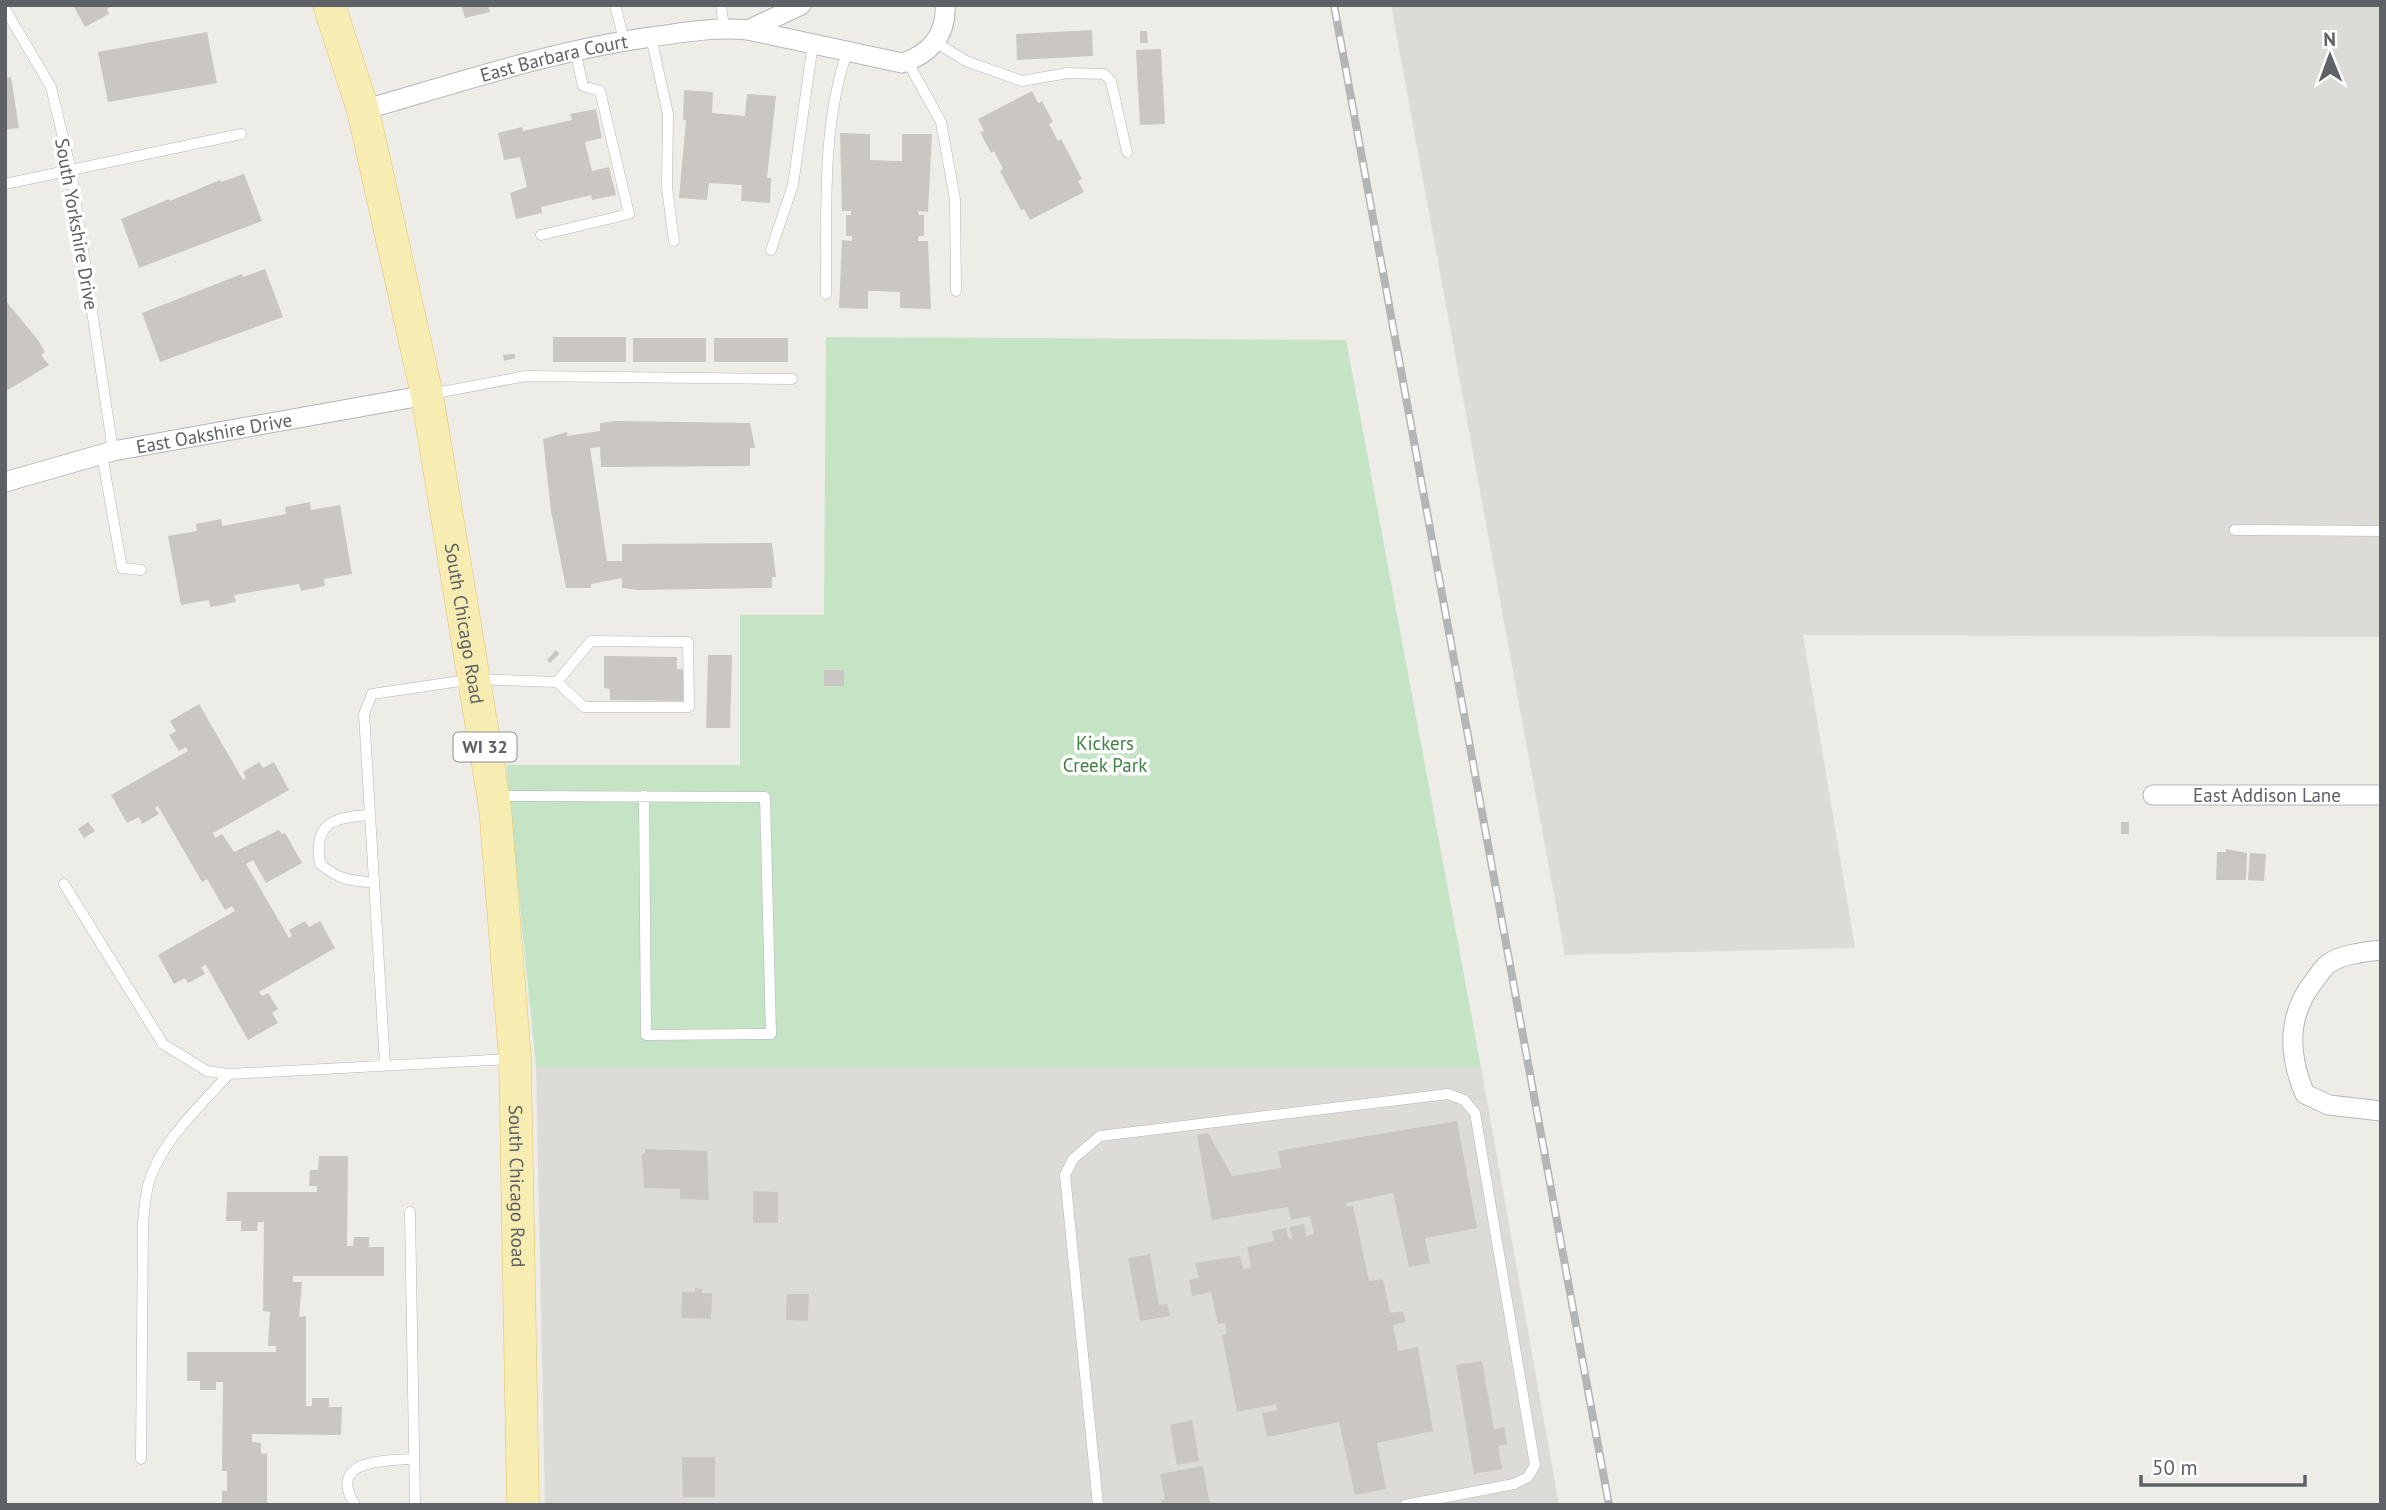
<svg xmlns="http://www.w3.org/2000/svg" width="2386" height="1510" font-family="'PT Sans',sans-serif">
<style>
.industrial{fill:#dddbd8}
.green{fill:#c5e3c5}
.building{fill:#cac7c2}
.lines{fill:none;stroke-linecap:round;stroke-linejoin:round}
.service-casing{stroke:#b3b6b9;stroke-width:11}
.minor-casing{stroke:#b3b6b9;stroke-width:21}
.primary-casing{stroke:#e3c26a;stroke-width:33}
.service{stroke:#fff;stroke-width:10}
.minor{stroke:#fff;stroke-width:19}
.primary{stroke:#f7ecb2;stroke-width:32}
.rail-casing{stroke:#b4b5b5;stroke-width:8}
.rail{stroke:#fff;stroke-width:5;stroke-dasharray:16;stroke-linecap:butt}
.labels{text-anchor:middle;stroke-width:7;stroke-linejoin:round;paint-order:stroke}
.shield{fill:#fff;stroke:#8e9093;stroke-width:2}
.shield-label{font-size:18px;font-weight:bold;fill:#5e6165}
.street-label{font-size:19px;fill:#5e6165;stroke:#fff}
.park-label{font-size:19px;fill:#3f8342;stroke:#fff}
</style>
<rect width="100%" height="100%" fill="#eeece6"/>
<path class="industrial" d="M 1391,5 L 2381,5 L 2381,637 L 1803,635 L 1855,948 L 1565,955 Z
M 607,1066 L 1481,1067 L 1559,1505 L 545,1505 L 536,1067 Z"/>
<path class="green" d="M 826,337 L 1346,340 L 1481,1067 L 536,1067 L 506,765 L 740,765 L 740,615 L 824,615 Z"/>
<path class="building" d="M 73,5 L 114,5 L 107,9 L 109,14 L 85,27 Z
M 461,5 L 488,5 L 490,12 L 465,18 Z
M 1092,30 L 1093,56 L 1017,60 L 1016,34 Z
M 1140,31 L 1147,31 L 1148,43 L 1140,43 Z
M 207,32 L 217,83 L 108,102 L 98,52 Z
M 1161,49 L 1165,124 L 1140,125 L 1136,50 Z
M 11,77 L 19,128 L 5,130 L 5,78 Z
M 684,90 L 713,92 L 712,113 L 745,116 L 747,94 L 776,96 L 767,178 L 771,178 L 770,203 L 741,201 L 742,185 L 709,183 L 707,200 L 679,198 L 686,120 L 683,120 Z
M 1032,91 L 1038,103 L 1042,101 L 1053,122 L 1049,124 L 1058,141 L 1061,139 L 1082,179 L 1078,181 L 1084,192 L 1030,220 L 1024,209 L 1021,210 L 1000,171 L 1003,169 L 994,151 L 991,153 L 980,132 L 984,131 L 978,119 Z
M 596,109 L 602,138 L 585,142 L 592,171 L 609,167 L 616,195 L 592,200 L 591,195 L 541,207 L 542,213 L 516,219 L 510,193 L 527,187 L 520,157 L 504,160 L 498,133 L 522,127 L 523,131 L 572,120 L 570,114 Z
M 840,133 L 870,134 L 870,160 L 896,161 L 902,161 L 902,134 L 932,134 L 928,212 L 918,211 L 919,215 L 924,215 L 924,236 L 919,236 L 918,241 L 928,241 L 931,309 L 900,308 L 900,292 L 874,291 L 868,291 L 868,309 L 839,308 L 842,240 L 852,241 L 852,236 L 846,236 L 846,215 L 851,215 L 851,211 L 842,211 Z
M 244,174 L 262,221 L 139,268 L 121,219 L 169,199 L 170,201 L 220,180 L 221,182 Z
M 265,269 L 283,317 L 160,362 L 142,313 L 242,274 L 243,277 Z
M 5,300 L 38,340 L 45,352 L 41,355 L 49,365 L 8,390 L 5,386 Z
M 553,337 L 626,337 L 626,362 L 553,362 Z
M 633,338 L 706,338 L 706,362 L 633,362 Z
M 714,338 L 788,338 L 788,362 L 714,362 Z
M 515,354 L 515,358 L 504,361 L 503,355 Z
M 616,421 L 750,423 L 755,448 L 750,448 L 750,466 L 601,467 L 600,447 L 590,448 L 607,561 L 622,561 L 622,544 L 772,543 L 776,577 L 772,577 L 772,588 L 638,590 L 622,588 L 622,578 L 591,584 L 591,588 L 566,588 L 551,511 L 543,439 L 567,432 L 567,436 L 600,431 L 600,423 Z
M 310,502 L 311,510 L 340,505 L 352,574 L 324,579 L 325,586 L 301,591 L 299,584 L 234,595 L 236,602 L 222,605 L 210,607 L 209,600 L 181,605 L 168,536 L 197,531 L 196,524 L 221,519 L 222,526 L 286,514 L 285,507 Z
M 556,650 L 559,654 L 550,663 L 547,660 Z
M 708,655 L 732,655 L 730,728 L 706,728 Z
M 604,656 L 677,657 L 677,669 L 683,669 L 683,701 L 610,700 L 610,689 L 604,688 Z
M 824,670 L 844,670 L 844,686 L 824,686 Z
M 199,704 L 243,780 L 246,778 L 243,772 L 259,762 L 263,768 L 274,762 L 289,790 L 213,833 L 215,838 L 222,834 L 234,852 L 279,830 L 282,834 L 285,833 L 302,863 L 266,883 L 253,860 L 246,864 L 289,938 L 292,936 L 289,930 L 305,921 L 309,927 L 320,921 L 335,948 L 259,992 L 262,996 L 268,993 L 278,1009 L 272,1013 L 278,1023 L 248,1040 L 206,965 L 201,967 L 205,974 L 188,983 L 185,978 L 174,984 L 158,955 L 235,911 L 232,906 L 225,910 L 207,879 L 202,882 L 158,806 L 155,808 L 159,814 L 142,824 L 139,817 L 127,823 L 111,795 L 188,751 L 186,747 L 179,751 L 169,735 L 176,731 L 170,721 Z
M 88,822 L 95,831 L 84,838 L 78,829 Z
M 2121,822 L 2129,822 L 2129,834 L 2121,834 Z
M 2226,849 L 2247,853 L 2246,880 L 2216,880 L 2217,852 L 2226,852 Z
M 2250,853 L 2266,854 L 2264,881 L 2248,880 Z
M 1457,1121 L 1477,1228 L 1425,1238 L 1430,1263 L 1409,1267 L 1393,1193 L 1346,1203 L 1347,1207 L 1353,1206 L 1369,1281 L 1383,1279 L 1390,1313 L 1403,1311 L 1406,1322 L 1393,1325 L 1398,1351 L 1418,1347 L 1433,1431 L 1377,1443 L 1386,1489 L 1355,1495 L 1339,1422 L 1267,1437 L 1262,1413 L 1278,1410 L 1276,1404 L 1237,1412 L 1222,1335 L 1227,1334 L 1225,1323 L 1218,1324 L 1211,1292 L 1192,1296 L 1189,1280 L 1199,1278 L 1195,1263 L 1240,1256 L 1243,1269 L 1251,1268 L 1247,1247 L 1274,1241 L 1272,1231 L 1286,1228 L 1289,1239 L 1292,1239 L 1290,1227 L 1304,1224 L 1306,1236 L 1314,1234 L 1310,1216 L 1291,1220 L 1288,1207 L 1212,1220 L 1197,1135 L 1208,1133 L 1232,1176 L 1281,1168 L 1278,1151 Z
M 645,1149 L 707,1151 L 709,1200 L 680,1199 L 680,1189 L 644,1188 L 642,1154 L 645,1154 Z
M 319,1156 L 348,1156 L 347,1246 L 353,1246 L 354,1237 L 369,1237 L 369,1247 L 384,1247 L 384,1276 L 293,1276 L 293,1282 L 302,1282 L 299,1317 L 306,1316 L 306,1406 L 312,1406 L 312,1398 L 329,1398 L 329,1407 L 342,1407 L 341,1435 L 252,1434 L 252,1442 L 261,1443 L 261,1454 L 267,1453 L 267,1505 L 222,1505 L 222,1491 L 227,1491 L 227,1471 L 222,1471 L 223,1382 L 216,1382 L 216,1390 L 200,1390 L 200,1381 L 187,1381 L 187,1352 L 276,1352 L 276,1346 L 268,1346 L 270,1312 L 263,1311 L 264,1222 L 258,1222 L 257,1231 L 241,1231 L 241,1221 L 226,1221 L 227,1192 L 317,1192 L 317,1186 L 309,1186 L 310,1170 L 318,1170 Z
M 753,1191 L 778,1192 L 778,1223 L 753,1223 Z
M 1150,1254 L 1159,1305 L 1167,1304 L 1170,1316 L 1140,1321 L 1128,1258 Z
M 695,1288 L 702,1289 L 702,1293 L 712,1293 L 711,1319 L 681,1318 L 682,1292 L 695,1292 Z
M 787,1294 L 809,1294 L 808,1321 L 786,1320 Z
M 1482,1361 L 1494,1429 L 1504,1427 L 1507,1444 L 1498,1446 L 1502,1469 L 1474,1474 L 1456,1365 Z
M 1192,1420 L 1199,1461 L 1177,1465 L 1170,1425 Z
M 682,1457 L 715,1457 L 715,1497 L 683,1497 Z
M 1203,1466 L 1210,1505 L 1162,1505 L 1161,1500 L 1165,1500 L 1160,1474 Z"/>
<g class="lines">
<g class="service-casing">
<path id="service" d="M 615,5 L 624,40
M 721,5 L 724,28
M 5,9 L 51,87 L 71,171 L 113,451
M 651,37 L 668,114 L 667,188 L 674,241
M 935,42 L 966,61 L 1022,81 L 1068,73 L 1104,74 L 1111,81 L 1127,152
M 907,61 L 941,122 L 955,199 L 956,291
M 5,184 L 241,134
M 541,235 L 629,214 L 600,91 L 583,86 L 575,51
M 771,250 L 793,185 L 813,43
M 826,294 C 827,213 821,129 847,52
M 431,394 L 526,376 L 792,379
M 102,455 L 122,568 L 141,570
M 2235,530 L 2381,531
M 497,796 L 765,797 L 771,1034 L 646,1035 L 644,796
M 370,815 C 334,817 313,822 320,864 C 338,879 352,882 374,882
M 64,884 L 163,1044 L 207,1071 L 229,1074 L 511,1059
M 385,1065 L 364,714 L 372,694 L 474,679 L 557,682 L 591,641 L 688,642 L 689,707 L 584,707 L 557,682
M 410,1212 L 415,1505
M 141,1459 L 143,1223 C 144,1212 145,1201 147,1190 C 156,1146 200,1106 229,1074
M 355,1505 C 326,1459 387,1460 414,1459
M 1098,1505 L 1065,1175 L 1073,1159 L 1100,1136 L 1448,1094 L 1464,1100 L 1475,1113 L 1535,1465 L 1528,1477 L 1514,1484 L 1405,1505"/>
</g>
<g class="minor-casing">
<g id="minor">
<path d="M 748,30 L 801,5"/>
<path id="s1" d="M 363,110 C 458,83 554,50 652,37 C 684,32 715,27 748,30 L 902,63 C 929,55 947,35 945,5"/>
<path id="s2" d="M 5,482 L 113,451 L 427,395"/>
<path id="s3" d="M 2153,795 L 2381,795"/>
<path d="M 2381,950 C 2364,952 2342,954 2328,964 C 2323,968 2318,976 2314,981 C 2287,1015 2288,1055 2305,1094 L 2329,1105 L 2381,1111"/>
</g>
</g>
<g class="primary-casing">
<g id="primary">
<path id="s4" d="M 329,5 L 363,110 L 427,395 L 495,807 L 515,1059 L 523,1505"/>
</g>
</g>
<use href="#service" class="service"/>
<use href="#minor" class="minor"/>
<use href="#primary" class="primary"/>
<g class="rail-casing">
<path id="rail" d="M 1334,5 L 1609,1505"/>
</g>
<use href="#rail" class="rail"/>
</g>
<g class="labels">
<rect class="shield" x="453.5" y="732.5" width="63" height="29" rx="5"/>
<g class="shield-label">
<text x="485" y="753">WI 32</text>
</g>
<g class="street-label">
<text dy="7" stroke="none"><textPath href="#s1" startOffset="198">East Barbara Court</textPath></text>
<text transform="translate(77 224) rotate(80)" y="7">South Yorkshire Drive</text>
<text dy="7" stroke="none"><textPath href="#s2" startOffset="215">East Oakshire Drive</textPath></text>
<text dy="7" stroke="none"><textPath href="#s4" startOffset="634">South Chicago Road</textPath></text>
<text dy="7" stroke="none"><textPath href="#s3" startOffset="114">East Addison Lane</textPath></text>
<text dy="7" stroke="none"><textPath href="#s4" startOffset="1200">South Chicago Road</textPath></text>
</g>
<g class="park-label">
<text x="1105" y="750">Kickers<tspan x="1105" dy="22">Creek Park</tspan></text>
</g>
</g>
<rect width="2386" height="1510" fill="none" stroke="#5e6165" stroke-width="14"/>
<g transform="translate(2330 56) rotate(359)" stroke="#ffffff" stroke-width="5" paint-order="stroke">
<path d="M0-5L12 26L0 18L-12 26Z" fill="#5e6165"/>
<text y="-10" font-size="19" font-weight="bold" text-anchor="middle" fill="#5e6165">N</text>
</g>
<path d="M2141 1475v10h164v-10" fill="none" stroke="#5e6165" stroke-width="3.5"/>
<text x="2152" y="1475" font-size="21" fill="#5e6165" stroke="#ffffff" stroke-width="5" paint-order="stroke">50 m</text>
</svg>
